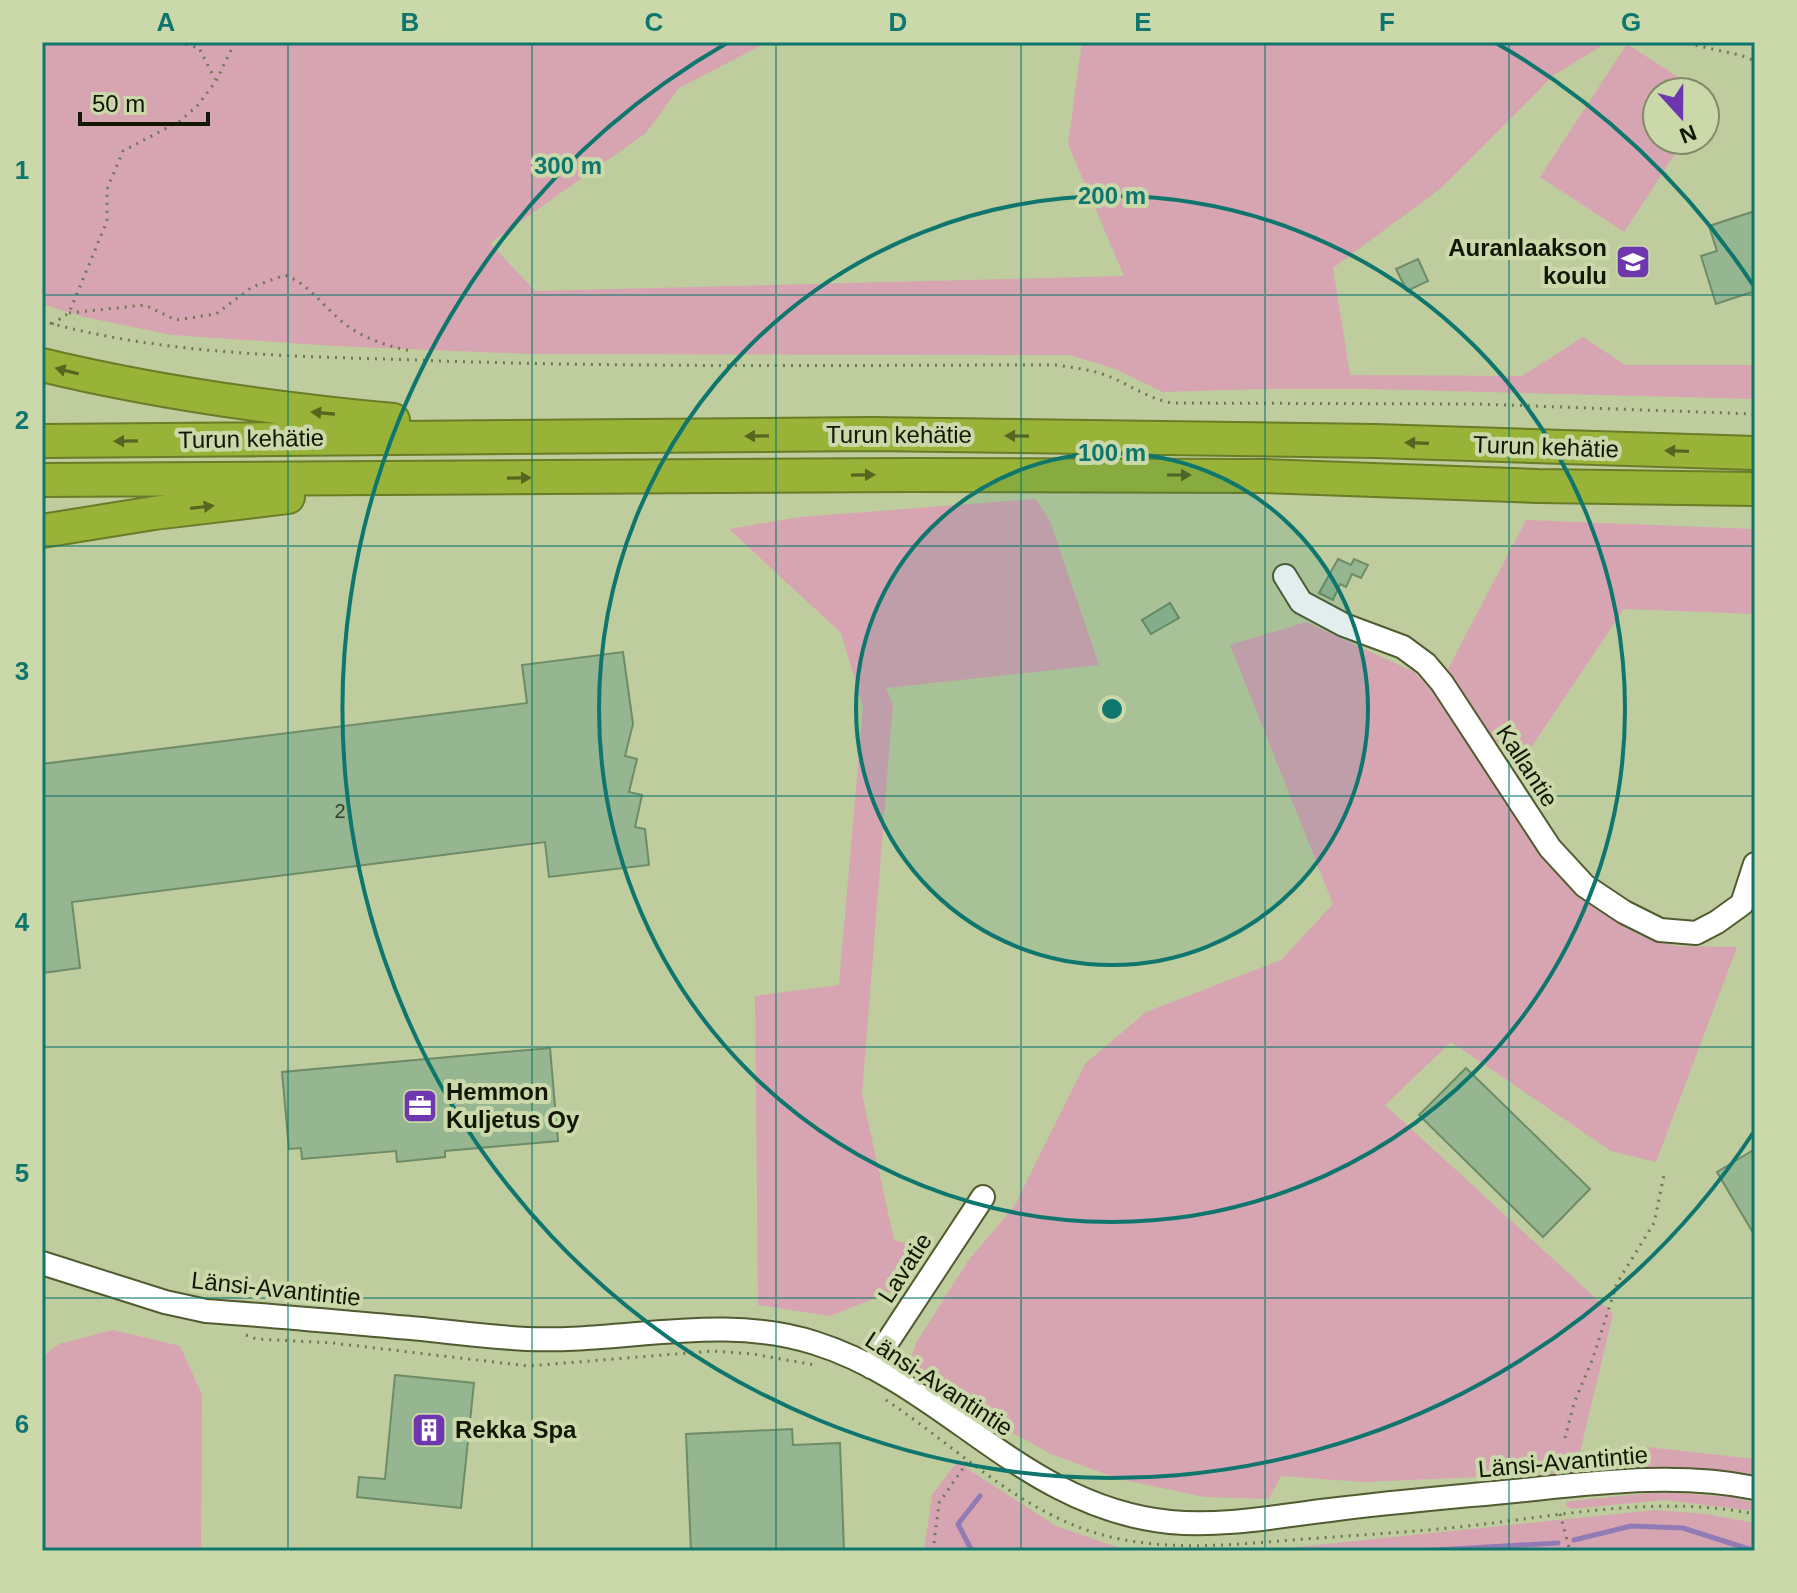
<svg xmlns="http://www.w3.org/2000/svg" width="1797" height="1593" font-family="Arial,sans-serif">
<style>
.green{fill:#d7a4b2}
.lines{fill:none;stroke-linecap:round;stroke-linejoin:round}
.stream{stroke:#917bb5;stroke-width:5}
.building{fill:#95b690;stroke:#6d8c67;stroke-width:2}
.minor-casing{stroke:#505b30;stroke-width:26}
.highway-casing{stroke:#697c26;stroke-width:36}
.path{stroke:#6e7756;stroke-width:3;stroke-dasharray:2 6;stroke-linecap:butt}
.minor{stroke:#fff;stroke-width:22}
.highway{stroke:#98b338;stroke-width:32}
.oneway{fill:#56651f}
.grid{fill:none;stroke:#0f766e;stroke-width:2;stroke-opacity:0.55}
.ring{fill:none;stroke:#0f766e;stroke-width:4}
.labels{text-anchor:middle;stroke-width:8;stroke-linejoin:round;paint-order:stroke}
.number-label{font-size:20px;fill:#343f28}
.poi-label{font-size:24px;font-weight:bold;fill:#131706;stroke:#cbd9aa;text-anchor:start}
.street-label{font-size:24px;fill:#131706;stroke:#cbd9aa}
.centre{fill:#0f766e;stroke:#cbd9aa;stroke-width:4}
.ring-label{font-size:24px;text-anchor:middle;font-weight:bold;fill:#0f766e;stroke:#cbd9aa;stroke-width:8;stroke-linejoin:round;paint-order:stroke}
.neatline{fill:none;stroke:#0f766e;stroke-width:3}
.grid-label{font-size:26px;text-anchor:middle;font-weight:bold;fill:#0f766e}
</style>
<rect width="100%" height="100%" fill="#bfcc9d"/>
<path class="green" d="M 42,42 L 768,42 L 679,88 L 646,133 L 490,243 L 535,291 L 1124,276 L 1068,144 L 1082,42 L 1608,42 L 1554,75 L 1441,188 L 1333,268 L 1350,375 L 1522,376 L 1583,337 L 1625,365 L 1755,365 L 1755,399 L 1371,389 L 1264,389 L 1163,392 L 1115,369 L 1070,355 L 531,354 L 334,346 L 172,335 L 84,317 L 42,304 Z
M 1627,44 L 1701,92 L 1657,92 L 1657,140 L 1684,140 L 1624,232 L 1540,177 Z
M 1036,499 L 1050,521 L 1099,665 L 886,688 L 893,704 L 862,1094 L 894,1240 L 925,1249 L 893,1291 L 830,1316 L 758,1305 L 755,996 L 839,985 L 863,707 L 841,633 L 729,529 L 800,517 Z
M 1526,520 L 1755,529 L 1755,614 L 1624,609 L 1518,767 L 1476,717 L 1447,671 Z
M 1306,622 L 1414,672 L 1447,706 L 1556,870 L 1637,934 L 1674,946 L 1737,947 L 1656,1162 L 1611,1151 L 1451,1042 L 1385,1105 L 1613,1314 L 1579,1456 L 1647,1447 L 1755,1459 L 1755,1479 L 1691,1470 L 1664,1469 L 1363,1482 L 1281,1476 L 1269,1499 L 1205,1497 L 1119,1479 L 1051,1454 L 966,1407 L 909,1366 L 916,1343 L 968,1261 L 1015,1205 L 1085,1064 L 1146,1012 L 1281,960 L 1333,904 L 1230,645 Z
M 113,1330 L 180,1346 L 202,1395 L 201,1549 L 222,1551 L 42,1551 L 42,1357 L 59,1344 Z
M 957,1462 L 1056,1526 L 1120,1548 L 1145,1551 L 924,1551 L 932,1495 Z
M 1661,1492 L 1730,1497 L 1755,1503 L 1755,1511 L 1664,1500 L 1571,1509 L 1566,1506 L 1566,1503 L 1571,1501 Z
M 1655,1510 L 1706,1514 L 1755,1523 L 1755,1551 L 1562,1551 L 1560,1548 L 1534,1551 L 1258,1551 Z"/>
<g class="lines">
<path class="stream" d="M 1574,1540 L 1631,1526 L 1683,1528 L 1755,1551
M 972,1551 L 958,1524 L 980,1496
M 1420,1551 L 1558,1543"/>
</g>
<path class="building" d="M 1755,211 L 1755,291 L 1716,304 L 1701,256 L 1717,251 L 1709,226 Z
M 1418,259 L 1428,281 L 1407,291 L 1396,269 Z
M 1338,559 L 1351,565 L 1354,559 L 1368,565 L 1361,578 L 1352,574 L 1346,587 L 1340,584 L 1333,600 L 1319,593 Z
M 1170,603 L 1179,618 L 1151,634 L 1142,620 Z
M 623,652 L 633,724 L 625,756 L 637,759 L 629,792 L 642,795 L 635,827 L 645,829 L 649,865 L 549,877 L 545,842 L 72,902 L 80,968 L 42,973 L 42,764 L 527,703 L 522,665 Z
M 550,1048 L 558,1141 L 445,1151 L 445,1157 L 397,1162 L 396,1151 L 302,1159 L 301,1148 L 289,1149 L 282,1072 Z
M 1466,1068 L 1590,1189 L 1543,1237 L 1419,1115 Z
M 1755,1149 L 1755,1236 L 1717,1172 Z
M 395,1375 L 474,1383 L 461,1508 L 357,1497 L 359,1477 L 385,1479 Z
M 792,1429 L 793,1445 L 840,1443 L 844,1551 L 691,1551 L 686,1434 Z"/>
<g class="lines">
<g class="minor-casing">
<path id="minor" d="M 1285,576 L 1301,602 L 1344,625 L 1403,647 L 1426,664 L 1442,683 L 1550,848 L 1585,886 L 1624,912 L 1660,930 L 1696,933 L 1717,922 L 1742,904 L 1755,864
M 42,1263 L 165,1302 L 206,1311 C 278,1316 350,1323 422,1329 C 457,1333 492,1337 527,1339 C 622,1343 722,1313 815,1343 C 946,1384 1023,1507 1170,1522 C 1224,1527 1278,1516 1330,1510 C 1392,1502 1453,1497 1515,1491 C 1594,1483 1676,1472 1755,1488
M 871,1367 L 983,1197"/>
</g>
<g class="highway-casing">
<path id="highway" d="M 42,365 C 158,393 275,409 393,420
M 42,441 L 871,434 L 1375,441 L 1755,453
M 42,480 L 911,475 L 1264,476 L 1538,486 L 1755,489
M 42,531 L 154,513 L 288,497"/>
</g>
<path class="path" d="M 178,42 L 199,48 L 215,79
M 1680,42 L 1740,55 L 1755,61
M 69,313 L 145,305 L 176,320 L 216,314 L 252,287 L 285,275 C 308,284 320,302 338,318 C 358,337 386,346 412,351
M 42,321 C 164,355 289,356 414,360 C 628,368 843,365 1057,365 C 1076,368 1095,370 1113,378 C 1133,387 1150,399 1172,403 L 1477,404 L 1755,414
M 52,324 L 69,313 L 107,221 L 107,189 L 123,151 L 180,121 L 198,105 L 216,81 L 235,42
M 246,1335 L 256,1339 L 333,1343 L 528,1366 L 713,1351 L 753,1354 L 815,1365
M 886,1400 C 948,1441 1002,1495 1071,1524 C 1141,1554 1218,1546 1292,1540 C 1356,1535 1421,1532 1485,1524 C 1574,1513 1665,1496 1755,1514
M 1565,1438 L 1574,1403 L 1593,1358 L 1617,1283 L 1654,1223 L 1664,1175
M 1560,1514 L 1570,1551
M 933,1551 L 939,1503 L 968,1461"/>
<use href="#minor" class="minor"/>
<use href="#highway" class="highway"/>
</g>
<defs><path id="oneway-solid" d="M-6-.8H1V-3.2L6.5 0L1 3.2V.8H-6Z" transform="scale(2)"/></defs>
<g class="oneway">
<use href="#oneway-solid" transform="translate(67 371) rotate(-166)"/>
<use href="#oneway-solid" transform="translate(323 413) rotate(-175)"/>
<use href="#oneway-solid" transform="translate(757 436) rotate(179)"/>
<use href="#oneway-solid" transform="translate(1017 436) rotate(-179)"/>
<use href="#oneway-solid" transform="translate(126 441) rotate(179)"/>
<use href="#oneway-solid" transform="translate(1417 443) rotate(-178)"/>
<use href="#oneway-solid" transform="translate(1677 451) rotate(-178)"/>
<use href="#oneway-solid" transform="translate(863 475) rotate(-1)"/>
<use href="#oneway-solid" transform="translate(1179 475)"/>
<use href="#oneway-solid" transform="translate(519 478) rotate(-1)"/>
<use href="#oneway-solid" transform="translate(202 507) rotate(-7)"/>
</g>
<path class="grid" d="M 288,42 L 288,1551M 532,42 L 532,1551M 776,42 L 776,1551M 1021,42 L 1021,1551M 1265,42 L 1265,1551M 1509,42 L 1509,1551M 42,295 L 1755,295M 42,546 L 1755,546M 42,796 L 1755,796M 42,1047 L 1755,1047M 42,1298 L 1755,1298"/>
<circle cx="1112" cy="709" r="256" fill="#0f766e" fill-opacity=".12"/>
<g class="ring">
<circle cx="1112" cy="709" r="256"/>
<circle cx="1112" cy="709" r="513"/>
<path d="M1753 1133A769 769 0 1 1 727 43M1496 43A769 769 0 0 1 1753 285"/>
</g>
<defs>
<g id="school-square" transform="scale(1.8)"><rect x="-9" y="-9" width="18" height="18" rx="4" fill="#6e37ad" stroke="#cbd9aa"/><path d="M0-5L7-2L0 1L-7-2ZM-4 1L0 2.5L4 1V4Q0 6-4 4Z" fill="#fff"/></g>
<g id="office-square" transform="scale(1.8)"><rect x="-9" y="-9" width="18" height="18" rx="4" fill="#6e37ad" stroke="#cbd9aa"/><path d="M-6-3h4V-5.5h4V-3h4V5H-6ZM-1-4.5V-3h2v-1.5ZM-6 0V1H6V0Z" fill="#fff"/></g>
<g id="building-square" transform="scale(1.8)"><rect x="-9" y="-9" width="18" height="18" rx="4" fill="#6e37ad" stroke="#cbd9aa"/><path d="M-4-6H4V6H1V3H-1V6H-4ZM-2.5-4.3h1.7v1.8h-1.7ZM.8-4.3h1.7v1.8H.8ZM-2.5-1h1.7V.8h-1.7ZM.8-1h1.7V.8H.8Z" fill="#fff"/></g>
</defs>
<g fill-rule="evenodd">
<use href="#school-square" x="1633" y="262"/>
<use href="#office-square" x="420" y="1106"/>
<use href="#building-square" x="429" y="1430"/>
</g>
<g class="labels">
<g class="number-label">
<text x="340" y="818">2</text>
</g>
<g class="poi-label">
<text x="1607" y="256" text-anchor="end">Auranlaakson<tspan x="1607" dy="28">koulu</tspan></text>
<text x="446" y="1100">Hemmon<tspan x="446" dy="28">Kuljetus Oy</tspan></text>
<text x="455" y="1438">Rekka Spa</text>
</g>
<g class="street-label">
<text x="899" y="443">Turun kehätie</text>
<text transform="translate(251 439) rotate(-1)" y="8">Turun kehätie</text>
<text transform="translate(1546 447) rotate(2)" y="8">Turun kehätie</text>
<text transform="translate(1527 766) rotate(57)" y="8">Kallantie</text>
<text transform="translate(905 1268) rotate(-57)" y="8">Lavatie</text>
<text transform="translate(276 1289) rotate(6)" y="8">Länsi-Avantintie</text>
<text transform="translate(939 1384) rotate(33)" y="8">Länsi-Avantintie</text>
<text transform="translate(1563 1462) rotate(-5)" y="8">Länsi-Avantintie</text>
</g>
</g>
<circle cx="1112" cy="709" r="12" class="centre"/>
<g class="ring-label">
<text x="568" y="174">300 m</text>
<text x="1112" y="204">200 m</text>
<text x="1112" y="461">100 m</text>
</g>
<rect width="1797" height="1593" fill="none" stroke="#cbd9aa" stroke-width="88"/>
<g transform="translate(1681 116) rotate(159)"><circle r="38" fill="#cbd9aa" stroke="#818b68" stroke-width="2"/>
<path d="M0-6L14 30L0 20L-14 30Z" fill="#6e37ad"/>
<text y="-12" font-size="22" font-weight="bold" text-anchor="middle" fill="#131706">N</text>
</g>
<path d="M80 112v12h128v-12" fill="none" stroke="#131706" stroke-width="4"/>
<text x="92" y="112" font-size="24" fill="#131706" stroke="#cbd9aa" stroke-width="6" paint-order="stroke">50 m</text>
<rect x="44" y="44" width="1709" height="1505" class="neatline"/>
<g class="grid-label">
<text x="166" y="31">A</text>
<text x="410" y="31">B</text>
<text x="654" y="31">C</text>
<text x="898" y="31">D</text>
<text x="1143" y="31">E</text>
<text x="1387" y="31">F</text>
<text x="1631" y="31">G</text>
<text x="22" y="179">1</text>
<text x="22" y="429">2</text>
<text x="22" y="680">3</text>
<text x="22" y="931">4</text>
<text x="22" y="1182">5</text>
<text x="22" y="1433">6</text>
</g>
</svg>
